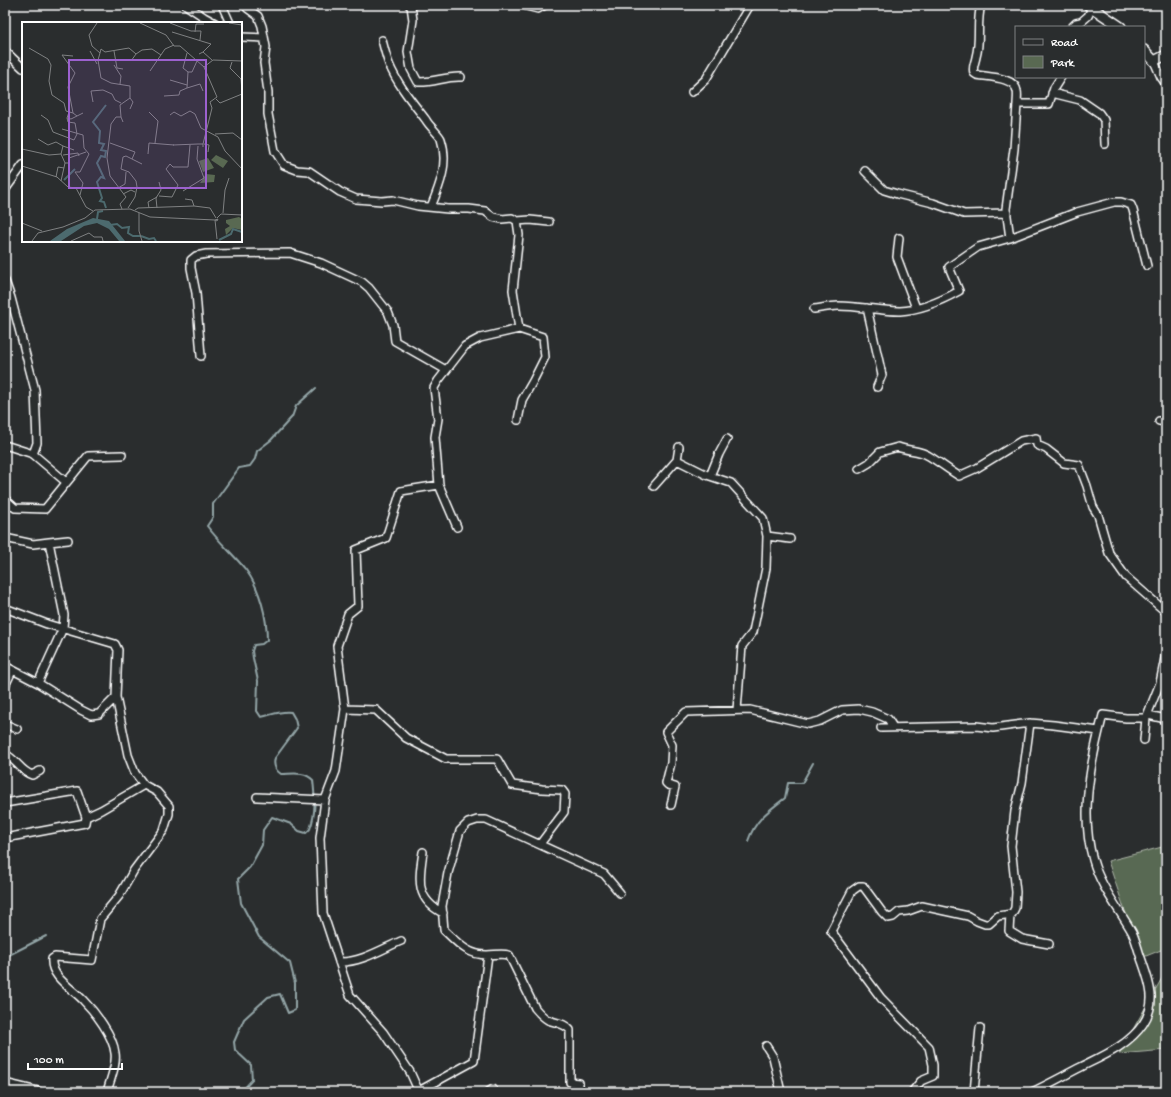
<svg xmlns="http://www.w3.org/2000/svg" width="1171" height="1097" font-family="'Gochi Hand',sans-serif">
<style>
.green{fill:#596952;stroke:#acb4a8}
.lines{fill:none;stroke-linecap:round;stroke-linejoin:round}
.stream{stroke:#94a6a8;stroke-width:2}
.minor-casing{stroke:#fff;stroke-width:10}
.major-casing{stroke:#fff;stroke-width:12}
.minor{stroke:#2a2d2e;stroke-width:7}
.major{stroke:#2a2d2e;stroke-width:9}
.inset-river{fill:none;stroke:#4c6a6e;stroke-width:2}
.inset-road{fill:none;stroke:#7f8182;stroke-width:1}
.view{fill:#9c61cf;fill-opacity:0.15;stroke:#9c61cf;stroke-width:2}
.inset-edge{fill:none;stroke:#fff;stroke-width:2}
</style>
<rect width="100%" height="100%" fill="#2a2d2e"/>
<filter id="ink" filterUnits="userSpaceOnUse"><feTurbulence type="fractalNoise" baseFrequency=".025" numOctaves="2"/><feDisplacementMap in="SourceGraphic" scale="8" xChannelSelector="R" yChannelSelector="G"/><feConvolveMatrix kernelMatrix="1 2 1 2 8 2 1 2 1" color-interpolation-filters="sRGB"/></filter>
<g filter="url(#ink)">
<path class="green" d="M 1166,846 L 1166,948 L 1141,958 L 1108,861 Z
M 1166,971 L 1166,1050 L 1119,1054 Z"/>
<g class="lines">
<path class="stream" d="M 748,841 C 755,820 768,811 785,798 L 788,783 L 802,783 L 813,763
M 5,957 L 46,936
M 241,1092 L 252,1080 L 251,1065 L 235,1050 L 234,1042 L 244,1019 L 268,997 L 280,994 L 288,1013 L 295,1010 L 295,983 L 290,963 L 259,937 L 241,903 L 238,879 L 250,867 L 262,845 L 263,830 L 272,817 L 291,824 L 299,831 L 306,833 L 310,829 C 316,813 315,797 313,780 C 304,771 293,774 281,774 C 275,770 273,765 275,758 L 297,728 L 295,719 L 291,712 C 281,710 272,715 261,717 L 257,711 L 258,681 L 253,658 L 252,651 L 254,645 L 262,644 L 267,640 C 267,617 260,589 246,570 C 234,555 219,542 207,526 L 213,517 L 213,504 L 239,468 L 250,466 L 255,459 L 257,451 L 271,440 L 292,417 L 296,406 L 316,388"/>
<g class="minor-casing">
<path id="minor" d="M 186,5 L 204,17 L 215,23
M 222,5 L 230,23
M 247,5 L 247,8 L 258,16 L 262,26 L 266,47 L 264,63 L 268,92 L 268,114 L 275,151 L 284,165 L 297,170 L 309,171 L 340,192 L 356,199 L 382,201 L 393,200 L 418,206 L 448,209 L 469,209 L 485,211 L 493,217 L 502,219 L 512,218 L 517,221 L 519,235 L 513,290 L 519,329 L 480,338 L 465,346 L 438,381 L 434,388 L 438,419 L 435,437 L 439,485
M 409,5 L 411,6 L 413,20 L 408,52 L 411,69 L 418,82 C 433,83 446,76 461,77
M 981,5 C 976,22 981,40 976,57 C 975,63 972,67 974,73 L 977,75 C 987,77 1015,77 1017,91 C 1018,95 1017,100 1017,104
M 526,6 L 538,9 L 545,5
M 1072,27 L 1076,23 L 1081,22 L 1088,16 L 1092,8
M 241,37 L 264,38
M 382,40 C 384,48 386,56 389,64 C 397,84 413,103 426,120 C 429,126 440,135 441,139 C 449,163 440,185 431,207
M 5,51 L 23,68
M 1154,61 L 1161,77 L 1166,84
M 692,92 L 706,79 L 750,5
M 1052,93 L 1080,100 L 1099,113 L 1104,120 L 1105,144
M 865,171 L 884,190 L 897,194 L 933,203 L 964,214 L 1007,213
M 5,190 L 23,165
M 517,221 L 530,220 L 549,222
M 899,238 L 897,257 L 916,308
M 1010,238 L 1077,212 L 1114,202 L 1121,202 L 1131,205 L 1133,210 L 1147,266
M 5,281 L 11,298 L 35,390 L 37,443 L 33,454 L 66,482
M 867,308 L 882,375 L 877,387
M 814,309 C 822,308 831,306 839,306 C 859,306 880,311 900,311 C 921,310 941,301 959,291 L 949,267 L 978,247 L 1010,238 L 1006,209 L 1014,149 L 1017,104 L 1049,104 L 1054,88 L 1061,77
M 201,356 L 196,293 L 191,268 L 191,260 L 196,256 L 206,254 L 290,253 L 321,263 L 362,282 L 369,288 L 388,312 L 393,325 L 395,341 L 446,370
M 518,420 L 522,400 L 533,381 L 545,357 L 543,337 L 519,329
M 1159,421 L 1166,422
M 5,445 L 33,454
M 679,447 L 677,460 L 707,475 L 731,483 L 763,518 L 767,536 L 766,568 L 753,632 L 742,646 L 737,710
M 859,469 L 869,463 L 880,452 L 898,447 C 908,451 920,450 929,456 C 939,462 949,470 959,476 L 977,468 L 1021,441 L 1036,438 L 1037,445 L 1046,449 L 1064,463 L 1079,465 L 1087,486 L 1093,507 L 1098,515 L 1109,553 L 1126,577 L 1166,612
M 710,476 L 719,454 L 727,439
M 654,486 L 677,460
M 5,499 L 15,508 L 45,509 L 88,456 L 122,455
M 767,536 L 790,539
M 5,538 L 33,544 L 49,542 L 64,615 L 63,628 L 38,683 L 5,666
M 49,542 L 68,540
M 5,608 L 47,624 L 115,644 L 118,650 L 116,697 L 128,755 L 135,773 L 144,785 L 157,792 L 169,806 L 169,814 L 164,830 L 134,870 L 119,896 L 100,919 L 92,960 L 55,957 L 52,959 C 50,977 73,989 83,1000 C 95,1012 113,1035 115,1053 C 117,1065 110,1080 107,1092
M 38,683 L 81,710 L 91,715 L 99,714 L 116,697
M 5,686 L 12,671
M 345,709 L 376,710 L 406,738 L 446,759 L 497,759 L 512,785 L 542,789 L 562,790 L 565,794 L 564,812 L 540,844
M 1148,715 L 1166,719
M 1146,718 L 1160,683 L 1166,653
M 5,724 L 17,729
M 881,728 L 976,726 L 993,728 L 1030,723 L 1054,725 L 1099,731 L 1103,715 L 1126,718 L 1146,718 L 1144,740
M 5,754 C 17,760 20,771 32,775 L 40,771
M 257,797 L 325,800
M 5,803 L 77,791 L 86,817
M 671,805 L 675,787 L 668,785 L 666,783 L 671,763 L 672,745 L 666,732 L 686,712 L 750,710 L 808,724 L 820,721 L 842,710 L 859,709 L 872,712 L 888,719 L 893,727
M 5,838 L 85,823 L 86,817 L 101,810 L 144,785
M 423,852 C 419,879 415,899 443,913
M 1010,915 L 1009,931 L 1022,939 L 1049,944
M 339,962 C 360,963 382,949 401,941
M 766,1046 L 773,1057 L 781,1092
M 419,1091 L 474,1061 L 488,955
M 419,1092 L 410,1072 L 383,1032 L 350,995 L 323,913 L 320,838 L 325,800 L 336,771 L 345,709 L 337,646 L 348,614 L 358,606 L 356,550 L 386,538 L 401,491 L 439,485 L 457,527
M 488,1092 L 493,1089
M 579,1092 L 579,1083 L 570,1082 L 570,1030 C 565,1023 556,1023 548,1020 C 543,1017 539,1013 535,1008 L 509,955 C 501,953 495,955 487,955 C 467,955 458,943 444,930 L 442,906 L 448,873 L 460,831 L 468,823 L 477,820 L 486,820 L 604,874 L 620,893
M 912,1092 L 921,1081 L 933,1076 L 933,1065 L 929,1047 L 881,998 L 831,931 L 852,891 L 859,886 L 863,886 L 882,912 L 888,918 L 893,917 L 899,912 L 908,911 L 922,906 L 968,916 L 977,921 L 985,924 L 989,924 L 998,916 L 1012,914 L 1015,908 L 1016,892 L 1011,846 L 1015,811 L 1022,783 L 1030,723
M 974,1092 L 980,1028
M 1032,1092 C 1049,1084 1065,1075 1081,1067 C 1103,1056 1129,1045 1143,1024 C 1158,1002 1149,981 1141,958 C 1138,950 1136,940 1132,932 C 1119,909 1100,886 1093,860 C 1081,818 1089,772 1099,731"/>
</g>
<g class="major-casing">
<path id="major" d="M 1088,5 L 1121,27
M 1144,50 L 1154,61 L 1166,55
M 5,1084 L 38,1092"/>
</g>
<use href="#minor" class="minor"/>
<use href="#major" class="major"/>
</g>
</g>
<g transform="translate(22 22)">
<rect width="220" height="220" fill="#2a2d2e"/>
<path d="M 194,133 L 206,139 L 201,146 L 189,138 ZM 186,136 L 192,146 L 181,150 L 177,139 ZM 184,152 L 193,153 L 192,160 L 178,161 ZM 217,195 L 220,197 L 220,208 L 211,206 L 204,213 L 203,207 L 208,204 L 204,201 L 204,198 Z" fill="#596952"/>
<path d="M 71,196 L 87,199 L 103,219 L 97,219 L 87,207 L 75,201 L 62,204 L 39,219 L 28,219 L 45,207 Z" fill="#4c6a6e"/>
<path class="inset-river" d="M 42,158 L 53,147M 84,186 L 82,180 L 78,179 L 80,176 L 75,160 L 79,155 L 82,156 L 75,141 L 79,134 L 83,135 L 84,129 L 79,128 L 82,122 L 77,121 L 78,109 L 71,100 L 84,83M 75,197 L 76,190 L 81,189M 88,203 L 95,202 L 100,206 L 107,205 L 106,211 L 111,214 L 118,214M 119,214 L 127,217 L 132,216 L 134,219M 197,218 L 209,212 L 211,207 L 220,210"/>
<path class="inset-road" d="M 75,1 L 67,13 L 70,24 L 78,31 L 76,38 L 79,56 L 89,61 L 108,64 L 108,76 L 98,83 L 99,95M 118,1 L 144,13 L 152,24 L 158,24 L 182,45 L 191,38 L 220,39M 148,1 L 169,9 L 179,9 L 178,18M 207,1 L 220,3M 150,10 L 189,22 L 181,30M 173,10 L 174,2 L 182,2M 7,26 L 26,37 L 29,43 L 27,59 L 30,73 L 42,81 L 44,89 L 51,91M 68,29 L 75,42M 92,29 L 95,46 L 101,47M 78,31 L 79,27 L 83,30 L 107,26 L 114,32 L 109,39M 165,31 L 161,46 L 166,50M 114,32 L 120,28 L 130,27 L 139,33M 177,32 L 181,30 L 190,38M 51,34 L 40,33 L 53,51 L 46,65 L 51,91 L 55,94M 210,40 L 208,46 L 219,57 L 220,70M 92,43 L 99,54 L 98,62M 128,49 L 143,27 L 152,23M 148,58 L 165,63M 165,66 L 178,62 L 181,69M 142,74 L 157,73 L 158,69 L 165,66 L 166,50 L 170,50 L 175,39M 194,77 L 198,81 L 220,72M 71,80 L 69,69 L 81,68 L 90,72 L 93,78 L 99,81M 108,87 L 111,80 L 108,76M 47,90 L 45,96 L 49,97 L 61,91M 127,90 L 136,99 L 133,121M 19,93 L 26,98 L 31,110 L 52,118 L 55,112 L 53,101 L 46,100 L 45,96M 148,93 L 152,90 L 159,94 L 168,89 L 173,92 L 179,106 L 196,115 L 203,129 L 220,147M 40,107 L 61,113 L 62,126 L 67,132 L 58,150 L 53,150 L 61,161 L 58,173M 193,112 L 211,111 L 220,118M 16,117 L 26,123 L 34,120 L 41,124M 88,121 L 113,130 L 110,137M 181,122 L 190,86 L 188,80 L 195,75 L 182,45M 182,122 L 187,123 L 186,130M 151,123 L 176,122 L 181,122 L 181,125M 0,127 L 27,133 L 39,132 L 43,141M 39,132 L 41,124 L 52,128M 126,132 L 127,121 L 152,123M 41,133 L 56,131 L 57,134M 0,144 L 35,155 L 46,165 L 54,166 L 64,185 L 71,189M 34,155 L 36,145 L 42,146M 39,159 L 43,141 L 47,141 L 47,136 L 64,130M 96,166 L 103,162 L 104,150M 161,169 L 182,156 L 175,137 L 176,124M 101,172 L 109,168 L 113,170M 137,174 L 150,175 L 156,163 L 144,147 L 148,142 L 151,145 L 166,145 L 168,123M 163,177 L 170,178 L 172,184M 106,186 L 113,175 L 115,165 L 114,159 L 107,150 L 99,147 L 101,135 L 104,134 L 120,142M 127,186 L 126,180 L 135,175M 135,186 L 134,176 L 139,168 L 137,160M 100,187 L 98,182 L 104,175 L 88,154 L 85,136 L 89,102 L 94,95 L 99,95 L 101,100M 113,188 L 116,186 L 172,184 L 188,186 L 194,196M 117,191 L 117,209 L 120,219M 201,191 L 203,168 L 207,156M 195,196 L 199,192 L 220,193M 193,198 L 196,197 L 195,199 L 193,198 L 195,217M 0,201 L 20,209M 10,219 L 16,211 L 41,205 L 63,196 L 73,188 L 108,187 L 128,195 L 193,198M 49,219 L 67,211 L 72,215 L 80,215 L 81,219"/>
<path class="view" d="M 47,38 L 184,38 L 184,166 L 47,166 Z"/>
<rect width="220" height="220" class="inset-edge"/>
</g>
<rect width="1171" height="1097" fill="none" stroke="#2a2d2e" stroke-width="20"/>
<rect x="10" y="10" width="1151" height="1077" fill="none" stroke="#fff" stroke-width="1.5" filter="url(#ink)"/>
<rect x="1015" y="26" width="130" height="52" fill="#2a2d2e" stroke="#7f8182"/>
<rect x="1023" y="39" width="20" height="6" fill="#2a2d2e" stroke="#7f8182"/>
<text x="1051" y="46" font-size="12" fill="#ffffff">Road</text>
<rect x="1023" y="56" width="20" height="12" fill="#596952" stroke="#7f8182"/>
<text x="1051" y="66" font-size="12" fill="#ffffff">Park</text>
<path d="M28 1063v6h94v-6" fill="none" stroke="#ffffff" stroke-width="2"/>
<text x="34" y="1063" font-size="12" fill="#ffffff" stroke="#2a2d2e" stroke-width="3" paint-order="stroke">100 m</text>
</svg>
